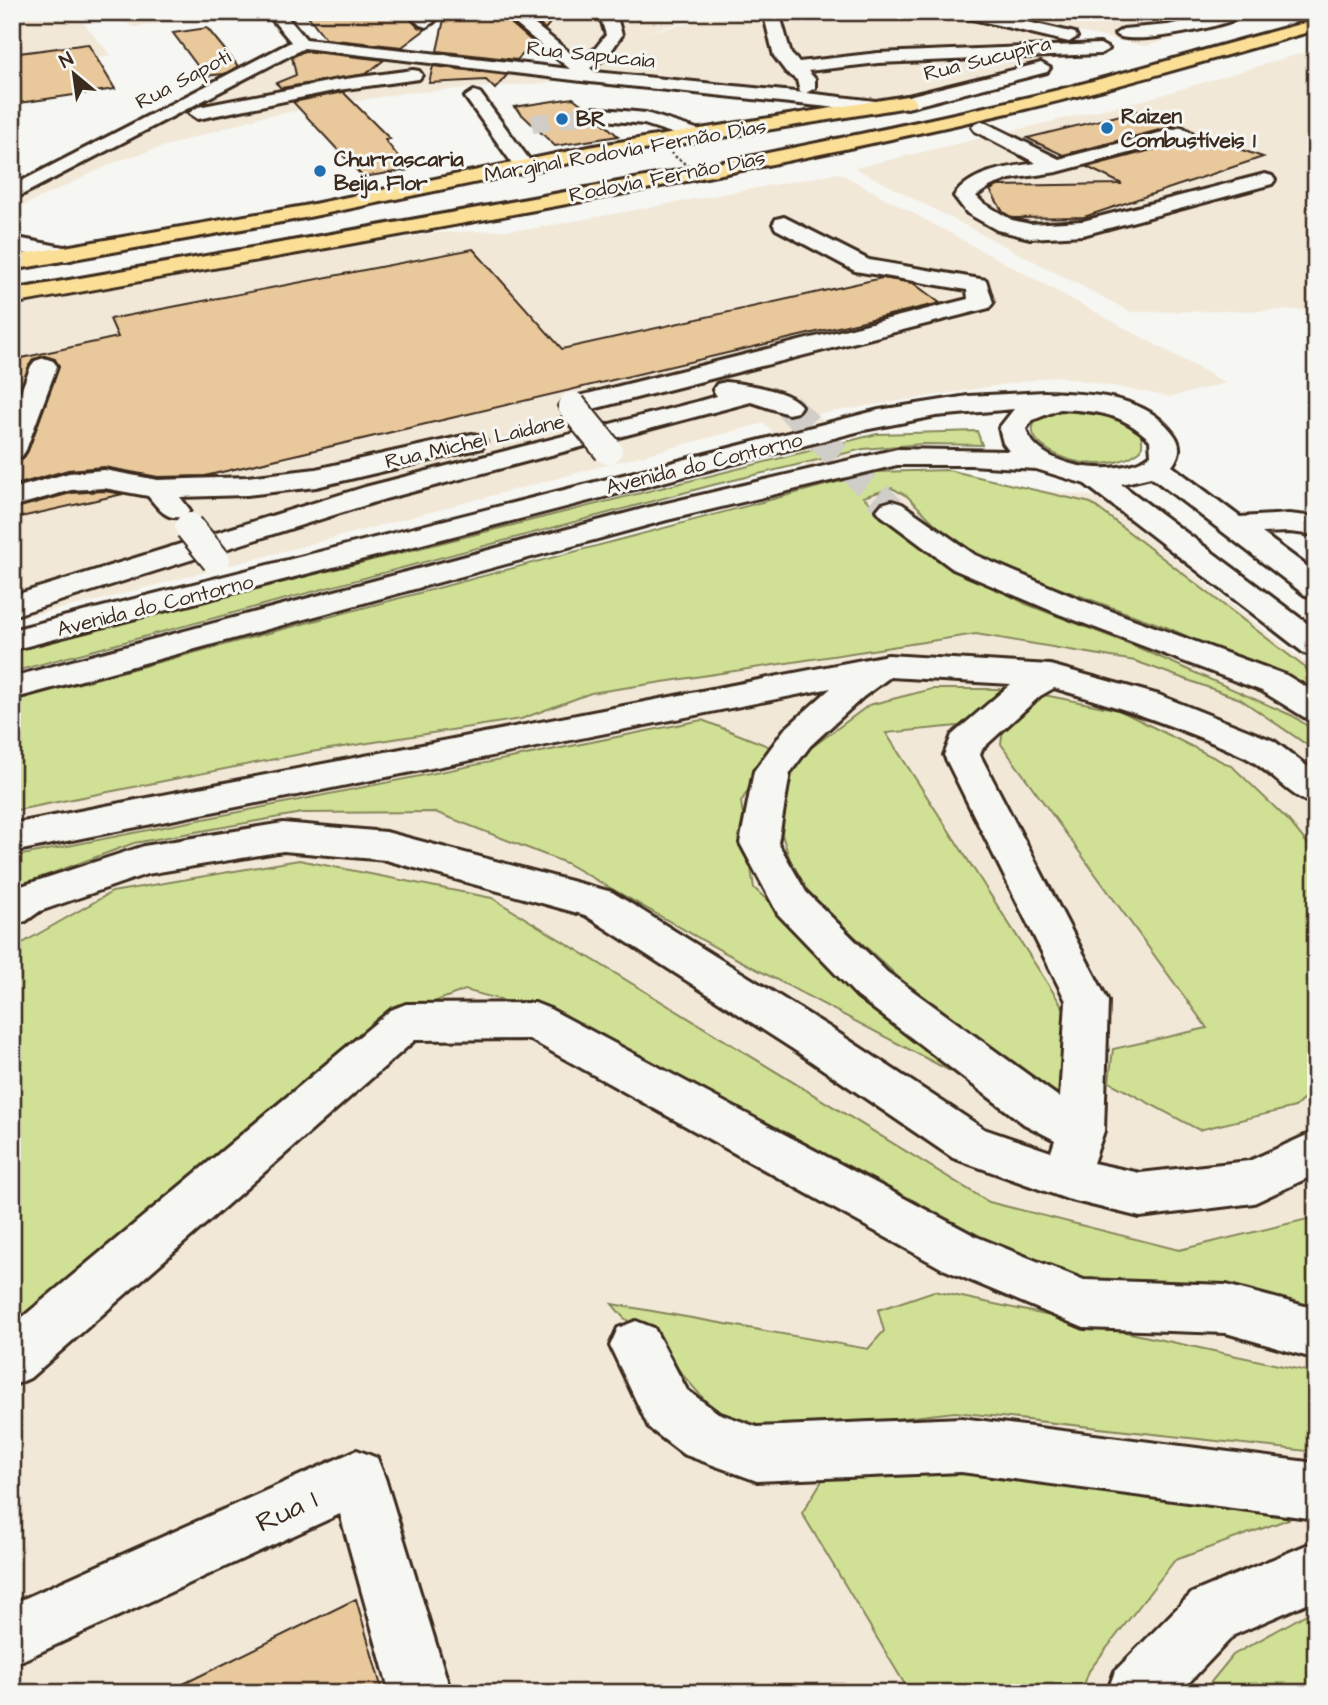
<svg xmlns="http://www.w3.org/2000/svg" width="1328" height="1705" font-family="'Architects Daughter',sans-serif">
<style>
.built{fill:#f2e8d8}
.green{fill:#d0e195;stroke:#86865a;stroke-width:2}
.building{fill:#e9c99b;stroke:#3b2a1e;stroke-width:2}
.lines{fill:none;stroke-linecap:round;stroke-linejoin:round}
.minor-tunnel-far1{stroke:#d1cdc8;stroke-width:18;stroke-dasharray:18 9;stroke-linecap:butt}
.minor-tunnel{stroke:#d1cdc8;stroke-width:28;stroke-dasharray:28 14;stroke-linecap:butt}
.minor-casing{stroke:#3b2a1e;stroke-width:6}
.major-casing{stroke:#3b2a1e;stroke-width:6}
.highway-casing{stroke:#3b2a1e;stroke-width:6}
.minor{fill:#f6f6f2;fill-rule:evenodd}
.major{fill:#fbdf96;fill-rule:evenodd}
.highway{fill:#fbdf96;fill-rule:evenodd}
.minor-bridge-casing{stroke:#3b2a1e;stroke-width:32;stroke-linecap:butt}
.path-bridge{stroke:#3b2a1e;stroke-width:2.5;stroke-dasharray:2.5 2.5;stroke-linecap:butt}
.minor-bridge{stroke:#f6f6f2;stroke-width:28}
.poi-dot{fill:#1f6fb2;stroke:#f6f6f2;stroke-width:2.5}
.labels{text-anchor:middle;stroke-width:6;stroke-linejoin:round;paint-order:stroke}
.far-street-label{font-size:21px;fill:#3b2a1e;stroke:#f6f6f2}
.far-poi-label{font-size:21px;font-weight:bold;fill:#3b2a1e;stroke:#f6f6f2;text-anchor:start}
.near-street-label{font-size:28px;fill:#3b2a1e;stroke:#f6f6f2}
</style>
<rect width="100%" height="100%" fill="#f6f6f2"/>
<filter id="ink" filterUnits="userSpaceOnUse"><feTurbulence type="fractalNoise" baseFrequency=".0143" numOctaves="2"/><feDisplacementMap in="SourceGraphic" scale="14" xChannelSelector="R" yChannelSelector="G"/><feConvolveMatrix kernelMatrix="1 2 1 2 8 2 1 2 1" color-interpolation-filters="sRGB"/></filter>
<g filter="url(#ink)">
<path class="built" d="M 37,12 L 74,12 L 111,55 L 12,75 L 12,15 Z
M 104,12 L 256,12 L 134,27 Z
M 517,12 L 684,12 L 695,19 L 643,33 L 704,20 L 692,12 L 953,12 L 1070,44 L 1084,51 L 946,88 L 862,101 L 593,70 L 623,37 L 614,41 L 589,65 Z
M 986,12 L 1275,12 L 1145,46 Z
M 304,47 L 566,79 L 547,83 L 404,93 L 260,117 L 120,160 L 12,211 L 12,202 Z
M 1316,49 L 1316,310 L 1131,312 L 855,168 L 1151,98 Z
M 839,173 L 1226,383 L 1171,397 L 1057,376 L 817,414 L 872,476 L 896,471 L 1097,497 L 1316,671 L 1316,1693 L 12,1693 L 12,709 L 829,491 L 764,423 L 89,603 L 12,619 L 12,308 L 140,281 L 436,233 L 530,229 Z"/>
<path class="green" d="M 1068,407 C 1091,409 1151,414 1141,450 C 1087,493 976,424 1068,407 Z
M 977,431 L 982,445 L 923,444 L 863,449 L 713,485 L 12,672 L 12,650 L 877,434 Z
M 948,470 L 1091,503 L 1316,676 L 1316,694 L 1166,627 L 1014,572 L 951,540 L 907,496 L 892,488 L 863,497 L 928,552 L 1026,604 L 1130,644 L 1293,716 L 1316,732 L 1316,751 L 1240,699 L 1135,661 L 976,634 L 591,693 L 521,719 L 311,752 L 12,811 L 12,701 L 875,472 Z
M 932,689 L 1008,689 L 978,724 L 886,733 L 1064,1009 L 1063,1096 L 979,1052 L 797,883 L 779,825 L 796,759 L 869,705 Z
M 1039,694 L 1119,710 L 1233,767 L 1289,821 L 1316,854 L 1316,1088 L 1295,1107 L 1199,1130 L 1109,1082 L 1113,1049 L 1207,1028 L 1001,744 L 1003,728 Z
M 702,720 L 773,748 L 741,802 L 754,888 L 952,1072 L 722,951 L 566,863 L 435,812 L 302,813 L 134,843 L 12,888 L 12,857 Z
M 299,860 L 492,898 L 989,1202 L 1179,1250 L 1316,1217 L 1316,1307 L 1223,1288 L 1078,1280 L 893,1210 L 531,1008 L 465,990 L 394,1017 L 12,1341 L 12,949 L 112,892 Z
M 934,1291 L 1316,1373 L 1316,1452 L 955,1412 L 738,1438 L 653,1341 L 623,1317 L 612,1304 L 868,1349 L 884,1331 L 878,1310 Z
M 889,1460 L 1308,1512 L 1175,1560 L 1089,1671 L 1081,1693 L 910,1693 L 802,1513 L 828,1471 Z
M 1310,1612 L 1316,1613 L 1316,1693 L 1202,1693 L 1233,1655 Z"/>
<path class="building" d="M 305,12 L 403,12 L 418,27 L 426,29 L 402,47 L 326,39 Z
M 428,12 L 498,12 L 534,43 L 517,60 L 437,51 L 445,15 L 436,22 Z
M 524,12 L 559,12 L 545,29 Z
M 207,28 L 238,66 L 224,74 L 205,76 L 173,33 Z
M 88,44 L 115,89 L 12,104 L 12,54 Z
M 304,51 L 384,60 L 366,74 L 281,88 L 276,83 L 296,75 L 292,57 Z
M 433,66 L 507,75 L 495,89 L 486,80 L 429,83 Z
M 343,92 L 390,139 L 385,140 L 409,170 L 363,177 L 293,102 Z
M 573,98 L 585,107 L 581,113 L 583,119 L 602,122 L 618,136 L 555,146 L 514,107 Z
M 1137,111 L 1175,126 L 1063,155 L 1027,138 Z
M 1194,134 L 1263,157 L 1084,217 L 1013,218 L 1003,212 L 990,190 L 998,186 L 1122,184 L 1087,167 L 1190,140 Z
M 473,249 L 562,349 L 882,278 L 913,283 L 940,303 L 205,476 L 158,477 L 104,467 L 68,470 L 12,486 L 12,461 L 23,459 L 28,451 L 59,367 L 55,359 L 45,356 L 33,359 L 12,406 L 12,360 L 118,337 L 110,319 Z
M 104,491 L 123,494 L 12,519 L 12,509 L 71,493 Z
M 356,1599 L 383,1693 L 165,1693 Z"/>
<g class="lines">
<path class="minor-tunnel-far1" d="M 532,124 L 592,114"/>
<path class="minor-tunnel" d="M 788,406 L 892,510"/>
<g class="minor-casing">
<path id="minor" d="M 266,12 L 283,12 L 306,39 L 570,69 L 501,12 L 519,12 L 579,60 L 595,49 L 606,35 L 602,22 L 594,12 L 611,12 L 618,21 L 622,35 L 607,57 L 590,68 L 595,72 L 805,93 L 800,92 L 797,80 L 786,72 L 774,56 L 763,12 L 779,12 L 791,54 L 799,62 L 878,53 L 1100,44 L 1109,49 L 1100,54 L 878,63 L 808,71 L 815,79 L 815,88 L 806,93 L 884,102 L 886,106 L 877,112 L 590,82 L 304,48 L 12,200 L 12,186 L 291,42 Z
M 406,12 L 424,12 L 434,22 L 426,27 L 420,25 Z
M 954,12 L 984,12 L 1075,33 L 1077,37 L 1069,42 L 956,15 Z
M 1224,12 L 1250,12 C 1236,25 1128,48 1115,34 L 1123,29 L 1168,25 Z
M 1041,63 L 1050,68 L 1047,72 L 907,108 L 898,102 L 900,98 Z
M 413,70 L 419,71 L 422,75 L 419,79 L 338,90 L 198,119 L 189,113 L 198,107 L 338,80 Z
M 474,91 L 480,93 L 531,162 L 534,166 L 531,170 L 517,170 L 465,97 Z
M 592,108 L 646,113 L 703,131 L 706,135 L 696,141 L 644,124 L 585,118 L 583,114 L 585,110 Z
M 982,121 L 1059,159 L 1182,127 L 1192,133 L 1189,137 L 1057,172 L 1010,179 L 991,186 L 976,196 L 983,203 L 1012,220 L 1030,224 L 1083,221 L 1265,174 L 1272,176 L 1275,180 L 1272,184 L 1083,235 L 1030,238 L 997,230 L 967,213 L 954,196 C 971,171 1008,167 1036,163 L 975,131 L 972,127 L 975,123 Z
M 784,217 L 869,260 L 986,280 L 993,303 L 989,308 L 581,412 L 572,414 L 563,412 L 559,406 L 563,400 L 968,299 L 967,290 L 855,271 L 776,229 L 773,224 L 776,219 Z
M 12,237 L 74,249 L 77,254 L 74,259 L 66,261 L 12,251 Z
M 44,358 L 53,361 L 57,366 L 26,450 L 22,456 L 12,458 L 12,414 L 31,366 L 35,361 Z
M 726,382 C 745,384 790,390 801,406 L 797,412 L 788,414 L 751,402 L 385,499 L 12,616 L 12,596 L 365,487 L 696,402 L 717,396 L 713,390 L 717,384 Z
M 1044,392 C 1087,394 1143,394 1172,432 C 1182,444 1181,454 1172,466 L 1240,517 L 1289,514 L 1316,517 L 1316,535 L 1289,532 L 1262,533 L 1316,573 L 1316,597 L 1305,595 L 1151,477 L 1121,484 L 1316,630 L 1316,656 L 1304,653 L 1085,484 L 1036,469 L 971,465 L 897,465 L 667,520 L 12,699 L 12,677 L 650,507 L 897,449 L 1009,451 L 1003,443 L 999,428 L 1014,409 L 936,416 L 864,430 L 12,650 L 12,630 L 879,410 L 968,396 ZM 1060,409 C 1098,411 1122,413 1150,440 L 1151,455 C 1121,479 1038,470 1026,429 L 1033,420 Z
M 472,434 L 482,436 L 486,442 L 482,448 L 316,487 L 247,495 L 180,497 L 190,510 L 185,516 C 166,521 160,510 148,496 L 104,488 L 71,490 L 12,507 L 12,489 L 69,473 L 104,470 L 158,480 L 247,477 L 316,469 Z
M 892,501 L 902,504 L 975,555 L 1081,600 L 1286,675 L 1316,693 L 1316,720 L 1304,717 L 1262,691 L 1059,614 L 953,569 L 882,516 L 877,510 L 882,504 Z
M 888,655 L 1050,665 L 1159,695 L 1274,741 L 1316,773 L 1316,805 C 1288,797 1271,770 1245,757 C 1184,728 1119,707 1054,688 L 1040,696 L 982,749 L 980,755 L 1108,1001 L 1104,1131 L 1093,1163 L 1140,1173 L 1249,1161 L 1316,1131 L 1316,1174 L 1254,1203 L 1140,1217 L 1067,1199 L 953,1158 L 799,1053 L 585,915 L 386,860 L 283,851 L 147,874 L 40,911 L 26,921 L 12,925 L 12,889 L 144,846 L 283,823 L 386,832 L 612,892 L 829,1027 L 984,1129 L 1051,1152 L 1055,1140 L 1024,1124 L 857,996 L 778,914 L 740,843 L 754,771 L 784,730 L 831,688 L 12,852 L 12,824 ZM 890,677 L 1011,684 L 952,735 L 944,755 L 1066,1001 L 1060,1098 L 887,972 L 806,892 L 778,843 L 790,773 L 810,746 L 863,697 Z
M 535,1003 L 550,1009 L 977,1237 L 1084,1280 L 1226,1285 L 1316,1309 L 1316,1359 L 1226,1333 L 1084,1328 L 943,1269 L 529,1039 L 415,1040 L 30,1378 L 12,1386 L 12,1326 L 391,1010 L 406,1004 Z
M 636,1321 L 654,1328 L 687,1390 L 718,1413 L 757,1427 L 961,1418 L 1316,1463 L 1316,1519 L 961,1472 L 757,1481 L 683,1454 L 649,1428 L 610,1346 L 618,1328 Z
M 357,1450 L 377,1458 L 385,1478 L 451,1693 L 390,1693 L 340,1514 L 12,1665 L 12,1604 Z
M 1316,1541 L 1316,1599 L 1234,1635 L 1179,1693 L 1107,1693 L 1115,1671 L 1192,1593 Z"/>
</g>
<g class="major-casing">
<path id="major" d="M 907,96 L 914,98 L 916,102 L 914,106 L 594,158 L 304,218 L 12,270 L 12,256 L 304,206 L 594,146 Z"/>
</g>
<g class="highway-casing">
<path id="highway" d="M 1316,20 L 1316,30 C 1219,57 1123,86 1025,109 C 690,187 350,243 12,304 L 12,290 C 350,230 690,175 1025,98 C 1123,75 1218,45 1316,20 Z"/>
</g>
<use href="#minor" class="minor"/>
<use href="#major" class="major"/>
<use href="#highway" class="highway"/>
<g class="minor-bridge-casing">
<path id="minor-bridge" d="M 572,406 L 608,450
M 189,527 L 216,560"/>
</g>
<path class="path-bridge" d="M 667,150 L 703,178"/>
<use href="#minor-bridge" class="minor-bridge"/>
</g>
</g>
<g class="poi-dot">
<circle cx="562" cy="119" r="7"/>
<circle cx="1107" cy="128" r="7"/>
<circle cx="320" cy="171" r="7"/>
</g>
<g class="labels">
<g class="far-street-label">
<text transform="translate(591 54) rotate(6)" y="7">Rua Sapucaia</text>
<text transform="translate(987 58) rotate(-14)" y="7">Rua Sucupira</text>
<text transform="translate(183 79) rotate(-28)" y="7">Rua Sapoti</text>
<text transform="translate(625 150) rotate(-10)" y="7">Marginal Rodovia Fernão Dias</text>
<text transform="translate(667 176) rotate(-11)" y="7">Rodovia Fernão Dias</text>
<text transform="translate(475 441) rotate(-13)" y="7">Rua Michel Laidane</text>
<text transform="translate(704 463) rotate(-14)" y="7">Avenida do Contorno</text>
<text transform="translate(155 605) rotate(-14)" y="7">Avenida do Contorno</text>
</g>
<g class="far-poi-label">
<text x="1121" y="123">Raizen<tspan x="1121" dy="24">Combustíveis 1</tspan></text>
<text x="576" y="126">BR</text>
<text x="334" y="166">Churrascaria<tspan x="334" dy="24">Beija Flor</tspan></text>
</g>
<g class="near-street-label">
<text transform="translate(286 1510) rotate(-25)" y="10">Rua 1</text>
</g>
</g>
<rect width="1328" height="1705" fill="none" stroke="#f6f6f2" stroke-width="42"/>
<rect x="21" y="21" width="1286" height="1663" fill="none" stroke="#3b2a1e" stroke-width="2.5" filter="url(#ink)"/>
<g transform="translate(74 74) rotate(331)" stroke="#f6f6f2" stroke-width="5" paint-order="stroke">
<path d="M0-5L12 26L0 18L-12 26Z" fill="#3b2a1e"/>
<text y="-10" font-size="19" font-weight="bold" text-anchor="middle" fill="#3b2a1e">N</text>
</g>
</svg>
